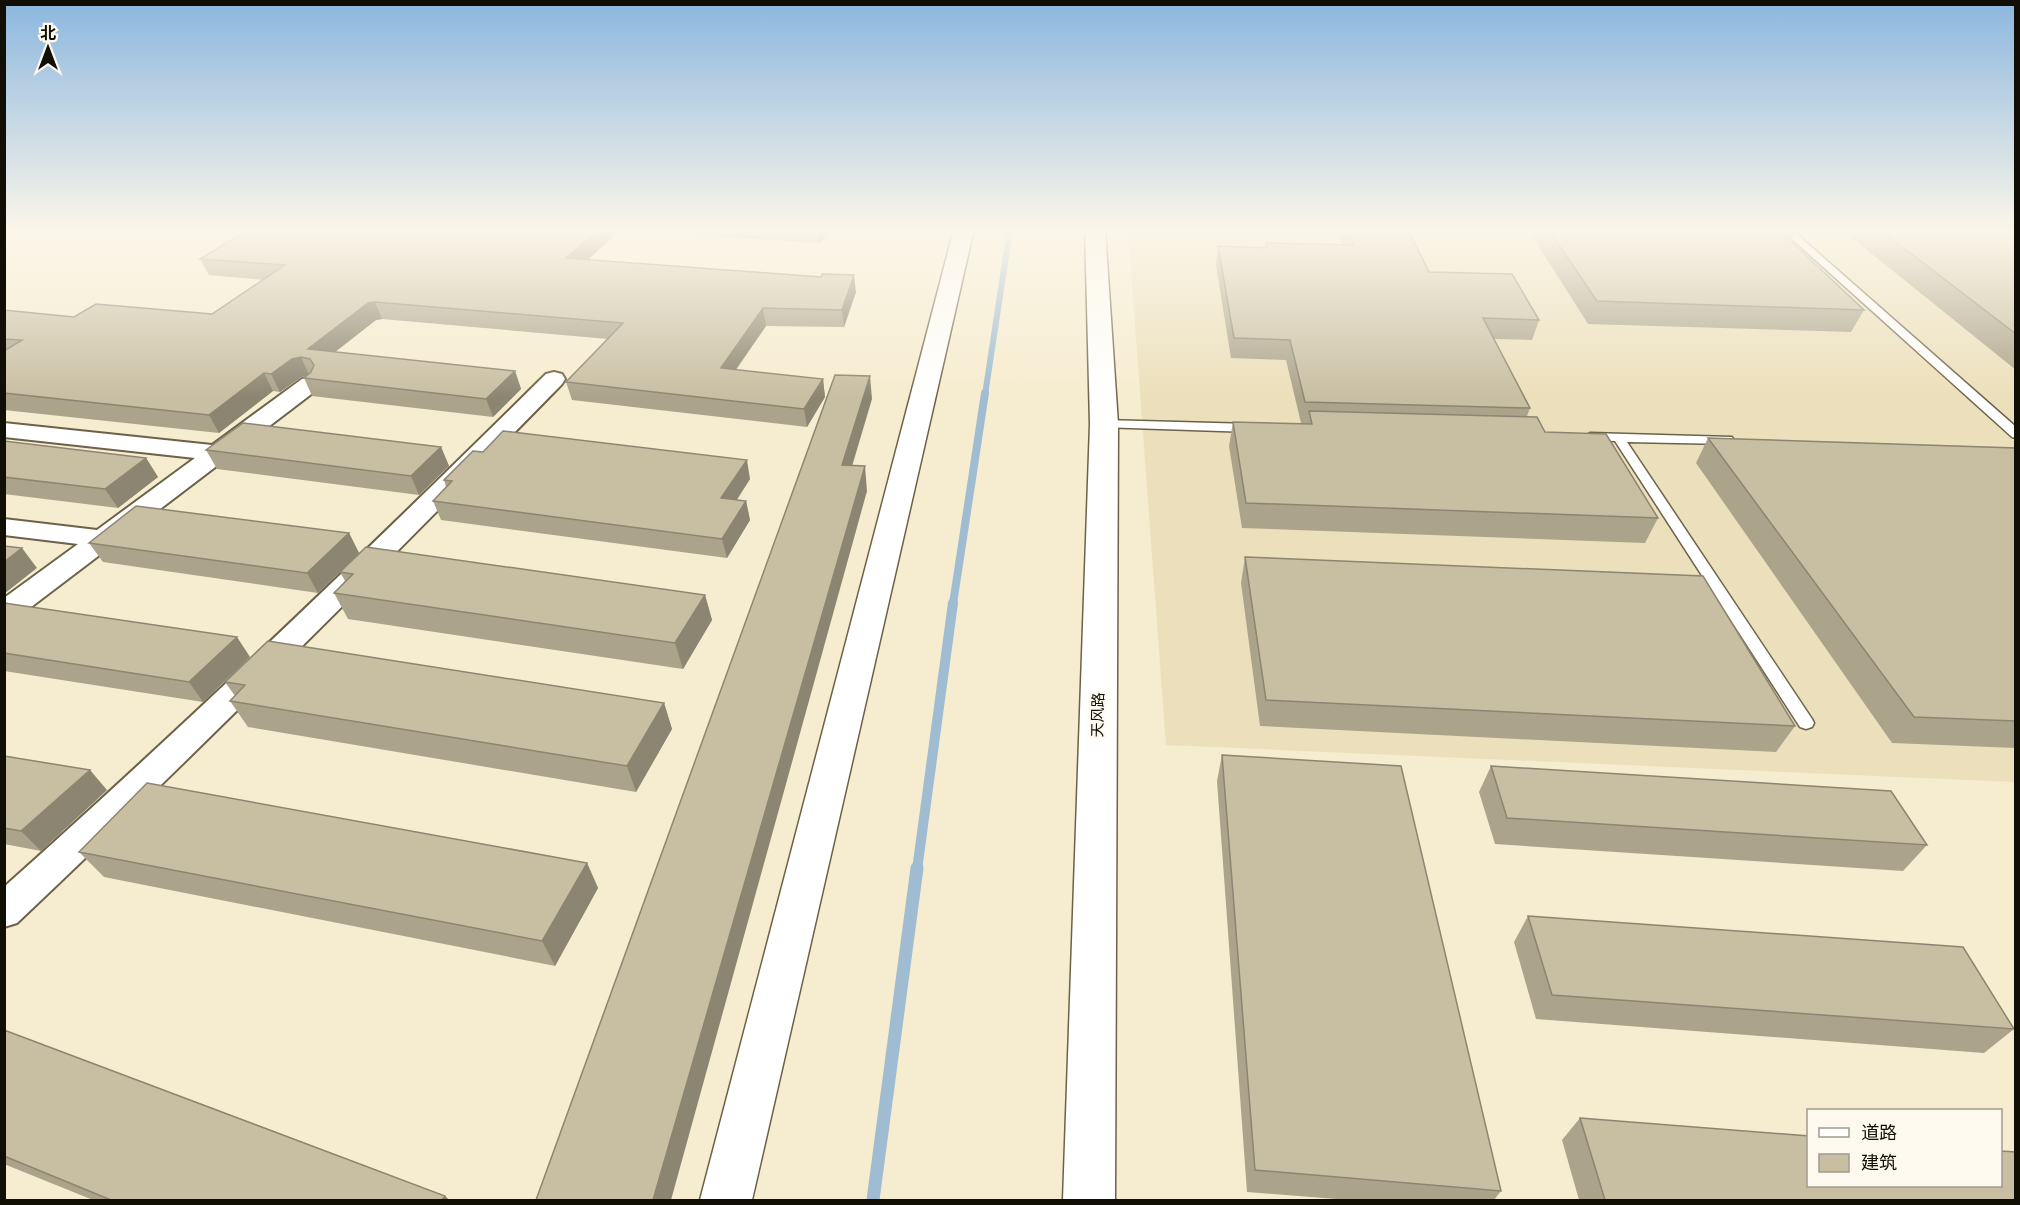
<svg xmlns="http://www.w3.org/2000/svg" width="2020" height="1205" font-family="'Golos Text','Noto Sans SC',sans-serif">
<style>
.built{fill:#ecdfbb}
.lines{fill:none;stroke-linecap:round;stroke-linejoin:round}
.stream-far3{stroke:#9fbcd2;stroke-width:6}
.stream-far2{stroke:#9fbcd2;stroke-width:8}
.stream-far1{stroke:#9fbcd2;stroke-width:10}
.stream{stroke:#9fbcd2;stroke-width:13}
.service-casing{stroke:#6b6249;stroke-width:3}
.minor-casing{stroke:#6b6249;stroke-width:4}
.tertiary-casing{stroke:#6b6249;stroke-width:3}
.secondary-casing{stroke:#6b6249;stroke-width:3}
.service{fill:#fff;fill-rule:evenodd}
.minor{fill:#fff;fill-rule:evenodd}
.tertiary{fill:#fff;fill-rule:evenodd}
.secondary{fill:#fff;fill-rule:evenodd}
.wall{fill:#aca38b}
.shaded-wall{fill:#8c8571}
.building{fill:#c8bea2;stroke:#8c8571;stroke-width:1.5}
.labels{text-anchor:middle;stroke-width:5;stroke-linejoin:round;paint-order:stroke}
.street-label{font-size:15px;fill:#110e05;stroke:#fdf9ee}
</style>
<rect width="100%" height="100%" fill="#f6eccf"/>
<path class="built" d="M 1128,229 L 2015,229 L 2015,782 L 1166,745 Z"/>
<g class="lines">
<path class="stream-far3" d="M 985,395 L 1010,229"/>
<path class="stream-far2" d="M 953,604 L 985,393"/>
<path class="stream-far1" d="M 917,870 L 953,603"/>
<path class="stream" d="M 873,1200 L 917,868"/>
<g class="service-casing">
<path id="service" d="M 1781,229 L 1791,229 L 2016,427 L 2016,438 L 2012,437 Z
M 1104,420 L 1251,424 L 1257,428 L 1251,432 L 1100,427 L 1098,424 Z
M 1590,433 L 1732,437 L 1734,440 L 1728,444 L 1627,442 L 1812,719 L 1814,723 L 1812,727 L 1806,729 L 1800,727 L 1615,441 L 1586,440 L 1584,437 Z"/>
</g>
<g class="minor-casing">
<path id="minor" d="M 554,372 L 562,374 L 565,379 L 562,384 C 383,567 203,747 17,923 L 4,927 L 4,887 C 190,721 369,549 546,374 Z
M 310,377 L 318,379 L 321,384 L 318,389 L 14,620 L 4,623 L 4,598 L 78,544 L 4,535 L 4,519 L 97,530 L 195,458 L 4,437 L 4,423 L 212,445 L 302,379 Z"/>
</g>
<g class="tertiary-casing">
<path id="tertiary" d="M 1085,229 L 1105,229 L 1118,424 L 1115,1200 L 1063,1200 L 1090,424 Z"/>
</g>
<g class="secondary-casing">
<path id="secondary" d="M 954,229 L 974,229 L 752,1200 L 700,1200 Z"/>
</g>
<use href="#service" class="service"/>
<use href="#minor" class="minor"/>
<use href="#tertiary" class="tertiary"/>
<use href="#secondary" class="secondary"/>
</g>
<path class="wall" d="M 692,229 L 830,229 L 820,243 L 693,235 Z
M 1336,229 L 1408,229 L 1429,272 L 1539,320 L 1532,340 L 1494,339 L 1530,408 L 1527,416 L 1545,432 L 1658,518 L 1645,543 L 1242,528 L 1229,446 L 1233,422 L 1306,424 L 1306,423 L 1301,423 L 1286,360 L 1231,358 L 1216,265 L 1218,246 L 1265,248 L 1266,243 L 1342,245 Z
M 1534,229 L 1797,229 L 1791,241 L 1864,310 L 1851,332 L 1588,324 L 1534,239 L 1536,232 Z
M 1841,229 L 2016,229 L 2016,370 Z
M 200,259 L 587,260 L 856,292 L 844,327 L 766,326 L 736,370 L 823,379 L 825,397 L 807,427 L 572,400 L 566,382 L 608,339 L 382,319 L 376,320 L 335,352 L 515,371 L 521,389 L 493,417 L 312,396 L 304,378 L 307,376 L 301,377 L 280,392 L 273,391 L 219,433 L 4,410 L 4,310 L 74,317 L 212,314 L 264,280 L 209,275 Z
M 1708,438 L 2016,448 L 2016,748 L 1892,743 L 1696,463 Z
M 4,441 L 146,458 L 158,477 L 118,508 L 4,494 Z
M 441,447 L 449,466 L 419,495 L 217,469 L 206,450 Z
M 750,479 L 737,500 L 746,501 L 750,520 L 727,558 L 441,520 L 433,501 L 446,487 L 444,480 Z
M 349,533 L 359,553 L 318,593 L 103,562 L 89,543 Z
M 1245,557 L 1795,726 L 1776,752 L 1260,726 L 1241,583 Z
M 340,572 L 705,595 L 712,620 L 683,669 L 348,619 L 334,593 L 345,581 Z
M 4,603 L 250,657 L 203,702 L 4,671 Z
M 225,682 L 664,703 L 672,729 L 636,792 L 248,727 L 230,701 L 235,696 Z
M 1222,755 L 1501,1191 L 1494,1200 L 1349,1200 L 1247,1192 L 1217,781 Z
M 4,756 L 107,790 L 41,851 L 4,844 Z
M 1491,766 L 1927,845 L 1903,871 L 1495,844 L 1479,792 Z
M 79,852 L 587,863 L 598,888 L 555,966 L 104,877 Z
M 1528,916 L 2014,1029 L 1984,1053 L 1536,1019 L 1514,942 Z
M 4,1030 L 445,1196 L 449,1200 L 93,1200 L 4,1164 Z
M 1580,1118 L 2016,1200 L 1579,1200 L 1562,1140 Z"/>
<path class="shaded-wall" d="M 4,229 L 12,229 L 4,233 Z
M 600,229 L 622,229 L 571,275 L 566,258 Z
M 818,229 L 830,229 L 820,243 Z
M 854,275 L 856,292 L 844,327 L 842,310 Z
M 375,302 L 382,319 L 376,320 L 317,366 L 308,349 L 368,303 Z
M 763,308 L 766,326 L 724,386 L 721,368 Z
M 301,357 L 309,375 L 301,377 L 280,392 L 271,374 L 292,359 Z
M 515,371 L 521,389 L 493,417 L 486,399 Z
M 264,373 L 273,391 L 219,433 L 209,415 Z
M 870,376 L 872,399 L 845,490 L 842,465 Z
M 823,379 L 825,397 L 807,427 L 804,409 Z
M 441,447 L 449,466 L 419,495 L 411,476 Z
M 146,458 L 158,477 L 118,508 L 105,489 Z
M 747,460 L 750,479 L 725,517 L 721,498 Z
M 865,466 L 867,491 L 671,1200 L 653,1200 Z
M 746,501 L 750,520 L 727,558 L 722,539 Z
M 349,533 L 359,553 L 318,593 L 307,573 Z
M 22,548 L 37,568 L 4,594 L 4,562 Z
M 705,595 L 712,620 L 683,669 L 675,643 Z
M 237,637 L 250,657 L 203,702 L 189,682 Z
M 664,703 L 672,729 L 636,792 L 627,766 Z
M 90,770 L 107,790 L 41,851 L 21,831 Z
M 587,863 L 598,888 L 555,966 L 542,941 Z
M 445,1196 L 449,1200 L 442,1200 Z"/>
<path class="building" d="M 249,229 L 600,229 L 566,258 L 821,277 L 822,274 L 854,275 L 842,310 L 763,308 L 721,368 L 823,379 L 804,409 L 566,382 L 623,323 L 375,302 L 368,303 L 308,349 L 515,371 L 486,399 L 304,378 L 311,372 L 314,365 L 310,359 L 301,357 L 292,359 L 271,374 L 264,373 L 209,415 L 4,393 L 4,351 L 22,340 L 4,339 L 4,310 L 74,317 L 96,304 L 212,314 L 285,265 L 200,259 Z
M 1347,229 L 1408,229 L 1429,272 L 1512,274 L 1539,320 L 1483,318 L 1530,408 L 1305,402 L 1290,340 L 1234,338 L 1218,246 L 1267,248 L 1266,243 L 1353,245 Z
M 1548,229 L 1778,229 L 1864,310 L 1597,301 Z
M 1879,229 L 2016,229 L 2016,334 Z
M 835,375 L 870,376 L 842,465 L 865,466 L 653,1200 L 536,1200 Z
M 1309,411 L 1537,417 L 1545,432 L 1606,434 L 1658,518 L 1246,503 L 1233,422 L 1312,424 Z
M 243,423 L 441,447 L 411,476 L 206,450 Z
M 503,431 L 747,460 L 721,498 L 746,501 L 722,539 L 433,501 L 452,481 L 444,480 L 473,451 L 483,452 Z
M 1708,438 L 2016,448 L 2016,721 L 1914,717 Z
M 4,441 L 146,458 L 105,489 L 4,477 Z
M 136,506 L 349,533 L 307,573 L 89,543 Z
M 4,546 L 22,548 L 4,562 Z
M 366,547 L 705,595 L 675,643 L 334,593 L 353,574 L 340,572 Z
M 1245,557 L 1703,576 L 1795,726 L 1266,700 Z
M 4,603 L 237,637 L 189,682 L 4,653 Z
M 268,641 L 664,703 L 627,766 L 230,701 L 245,685 L 225,682 Z
M 1222,755 L 1401,766 L 1501,1191 L 1255,1170 Z
M 4,756 L 90,770 L 21,831 L 4,828 Z
M 1491,766 L 1891,791 L 1927,845 L 1507,818 Z
M 147,783 L 587,863 L 542,941 L 79,852 Z
M 1528,916 L 1963,947 L 2014,1029 L 1552,995 Z
M 4,1030 L 445,1196 L 442,1200 L 111,1200 L 4,1156 Z
M 1580,1118 L 1809,1136 L 1809,1185 L 2001,1185 L 2001,1151 L 2016,1152 L 2016,1200 L 1605,1200 Z"/>
<linearGradient id="sky" x2="0" y2="1"><stop stop-color="#8bb7df"/><stop offset="0.58" stop-color="#fbf6e9"/><stop offset="1" stop-color="#fbf6e9" stop-opacity="0"/></linearGradient>
<rect width="2020" height="398" fill="url(#sky)"/>
<g class="labels">
<g class="street-label">
<text transform="translate(1098 715) rotate(-89)" y="5">天风路</text>
</g>
</g>
<rect width="2020" height="1205" fill="none" stroke="#110e05" stroke-width="12"/>
<rect x="1807" y="1109" width="195" height="78" fill="#fdf9ee" stroke="#9f9b91" stroke-width="1.5"/>
<rect x="1819" y="1128" width="30" height="9" fill="#ffffff" stroke="#9f9b91" stroke-width="1.5"/>
<text x="1861" y="1139" font-size="18" fill="#110e05">道路</text>
<rect x="1819" y="1154" width="30" height="18" fill="#c8bea2" stroke="#9f9b91" stroke-width="1.5"/>
<text x="1861" y="1169" font-size="18" fill="#110e05">建筑</text>
<g transform="translate(48 48)" stroke="#fdf9ee" stroke-width="4.5" paint-order="stroke">
<path d="M0-4.5L10 22L0 15L-10 22Z" fill="#110e05"/>
<text y="-9" font-size="16" font-weight="bold" text-anchor="middle" fill="#110e05">北</text>
</g>
</svg>
